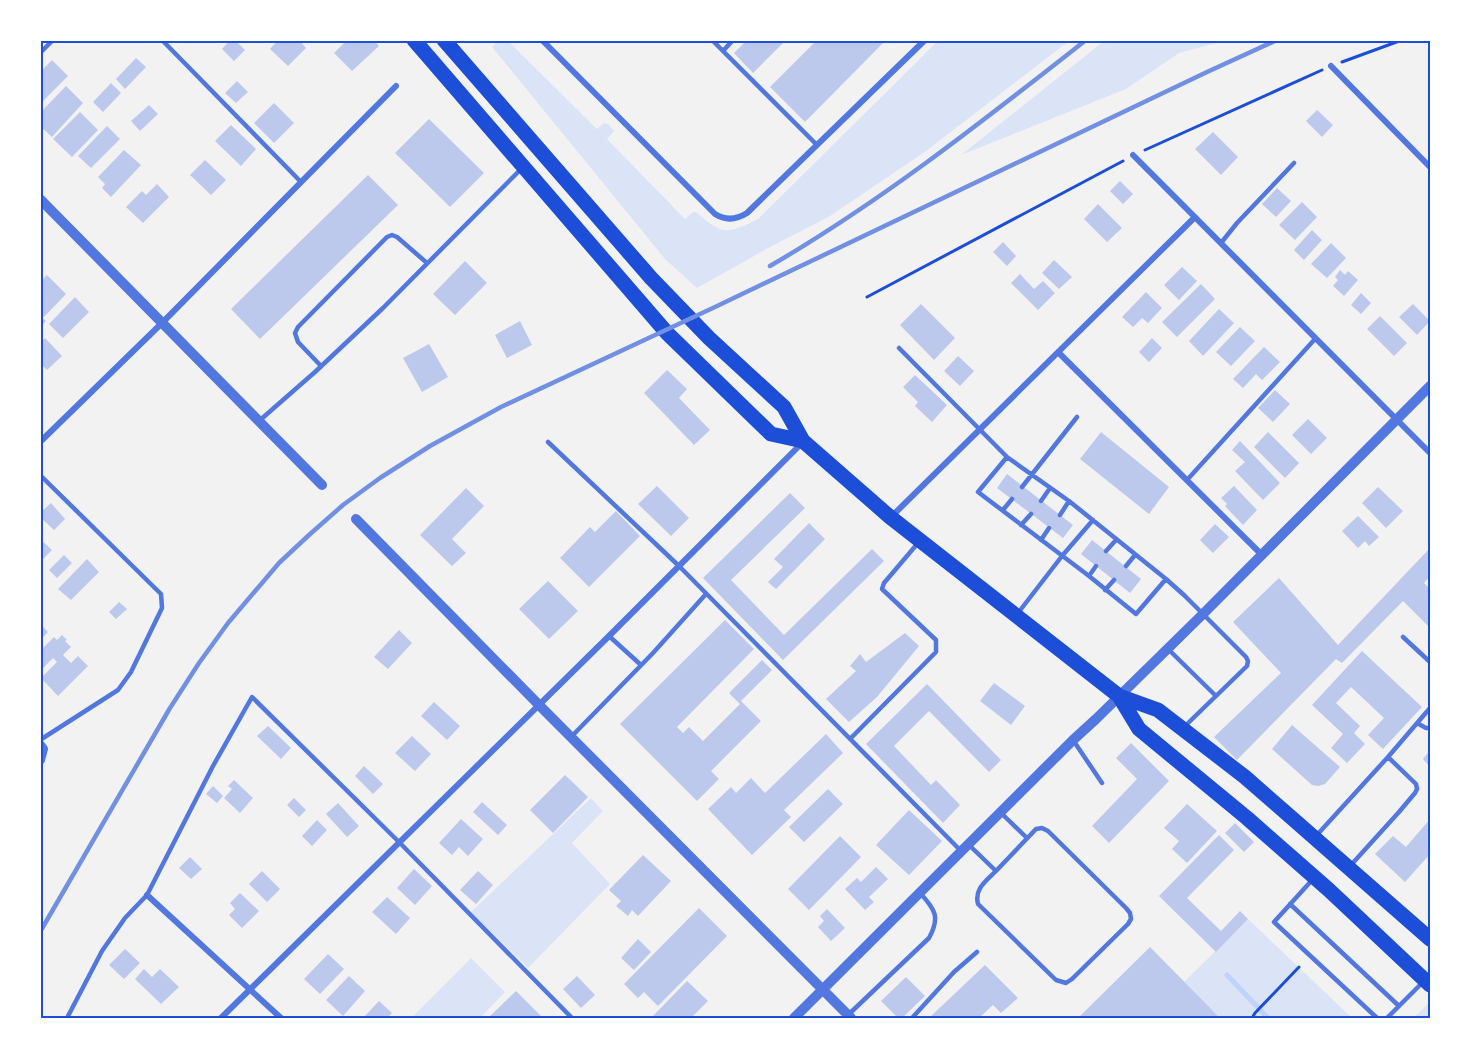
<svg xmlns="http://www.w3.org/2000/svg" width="1471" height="1059" font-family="'IBM Plex Sans',sans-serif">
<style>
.green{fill:#dbe4f7}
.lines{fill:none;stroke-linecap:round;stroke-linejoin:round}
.stream{stroke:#bfd3fe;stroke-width:5}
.building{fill:#bdc9ec}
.path{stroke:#1d4ed8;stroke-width:3}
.service{stroke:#5277de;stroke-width:4.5}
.minor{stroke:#5277de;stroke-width:6}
.tertiary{stroke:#5277de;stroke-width:10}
.primary{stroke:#1d4ed8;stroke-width:15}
.rail{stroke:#7290e2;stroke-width:4.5}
.neatline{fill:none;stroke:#1d4ed8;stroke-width:2}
</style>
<rect width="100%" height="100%" fill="#f2f2f2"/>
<path class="green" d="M 499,40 L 508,41 L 597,129 L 604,123 L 608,124 L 614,131 L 607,139 L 685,219 L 693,212 L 696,212 C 722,235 727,235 758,219 L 938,41 L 1069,41 L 926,151 L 830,216 L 770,247 L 697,288 L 665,259 L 492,47 Z
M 1104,41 L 1224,41 L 1179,53 L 1126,89 L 961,155 Z
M 591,798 L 603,811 L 572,843 L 610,884 L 528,968 L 471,912 Z
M 1248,919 L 1352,1018 L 1216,1018 L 1218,1016 L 1184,982 Z
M 471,958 L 505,992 L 480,1018 L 411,1018 Z
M 1429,1003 L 1430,1005 L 1430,1018 L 1413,1018 Z"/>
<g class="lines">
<path class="stream" d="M 1227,975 L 1268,1018"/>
</g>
<path class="building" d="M 230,40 L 235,40 L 245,50 L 234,61 L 222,49 Z
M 278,40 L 299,40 L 306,48 L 288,66 L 270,49 Z
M 347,40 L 374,40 L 379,46 L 352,71 L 334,53 Z
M 747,40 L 786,40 L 753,73 L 734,53 Z
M 817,40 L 886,40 L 805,122 L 770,87 Z
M 136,58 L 146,67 L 125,89 L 116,79 Z
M 52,60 L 68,76 L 40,104 L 40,72 Z
M 237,81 L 248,92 L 236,103 L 225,93 Z
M 111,83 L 121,93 L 103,112 L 93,102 Z
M 66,86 L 83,103 L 52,137 L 40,126 L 40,113 Z
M 274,103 L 294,123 L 274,143 L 254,123 Z
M 149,105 L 158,114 L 140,131 L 131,121 Z
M 1317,110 L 1333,125 L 1322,137 L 1306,121 Z
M 80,112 L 98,130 L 72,157 L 53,139 Z
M 429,119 L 484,173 L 450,207 L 395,153 Z
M 231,125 L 256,149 L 241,166 L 215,141 Z
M 107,126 L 120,139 L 91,168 L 78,156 Z
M 1213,132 L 1238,157 L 1221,175 L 1195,149 Z
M 124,150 L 141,165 L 111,197 L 102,188 L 105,184 L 98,177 Z
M 205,160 L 226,180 L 211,195 L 190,175 Z
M 368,175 L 398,205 L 260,339 L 231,309 Z
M 1120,181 L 1133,194 L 1123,204 L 1110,191 Z
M 157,184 L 169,197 L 143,223 L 126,207 L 142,191 L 146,195 Z
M 1277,188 L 1291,201 L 1276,217 L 1262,204 Z
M 1302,202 L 1317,217 L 1295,240 L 1279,225 Z
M 1098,204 L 1122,228 L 1107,242 L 1084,219 Z
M 1312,230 L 1322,240 L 1304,260 L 1294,250 Z
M 1003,242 L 1016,256 L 1007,266 L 993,252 Z
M 1331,243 L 1346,258 L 1327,278 L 1311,264 Z
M 1054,260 L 1072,277 L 1059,289 L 1042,273 Z
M 465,261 L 487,283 L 455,315 L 433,294 Z
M 1182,267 L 1197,281 L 1179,300 L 1164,285 Z
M 1340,270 L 1345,275 L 1348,271 L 1358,280 L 1344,296 L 1333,286 L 1338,280 L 1335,277 Z
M 1020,274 L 1034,289 L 1043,281 L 1055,293 L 1038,310 L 1011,283 Z
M 47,275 L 66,294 L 44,317 L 40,313 L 40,282 Z
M 1201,284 L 1215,299 L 1177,337 L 1162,322 Z
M 1146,292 L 1162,308 L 1148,323 L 1142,318 L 1133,327 L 1122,317 Z
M 1361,293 L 1371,303 L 1361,314 L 1351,305 Z
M 75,297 L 89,312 L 63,338 L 49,324 Z
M 921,304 L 955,338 L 934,360 L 900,325 Z
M 1413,304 L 1430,321 L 1417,335 L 1399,317 Z
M 1219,309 L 1234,323 L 1203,356 L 1189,341 Z
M 40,316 L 46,321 L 40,327 Z
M 1380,316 L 1407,343 L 1394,356 L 1367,329 Z
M 520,321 L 532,345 L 507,358 L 495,335 Z
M 1240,327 L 1255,341 L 1231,366 L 1216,352 Z
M 45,338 L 62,356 L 47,370 L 40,363 L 40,343 Z
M 1152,338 L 1162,348 L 1149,362 L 1139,352 Z
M 429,344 L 448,377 L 422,392 L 403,358 Z
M 1264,347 L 1280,362 L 1262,380 L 1256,374 L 1243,388 L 1233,379 Z
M 958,356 L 974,371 L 960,386 L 944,371 Z
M 667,370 L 687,389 L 679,398 L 710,430 L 694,445 L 644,393 Z
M 915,375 L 947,405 L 932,422 L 915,406 L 918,402 L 903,387 Z
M 1275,390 L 1290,404 L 1273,422 L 1258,408 Z
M 1308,419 L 1327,438 L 1311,454 L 1292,435 Z
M 1101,432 L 1169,487 L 1149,514 L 1080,459 Z
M 1268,432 L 1299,463 L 1285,478 L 1254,447 Z
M 1240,441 L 1280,483 L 1263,500 L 1235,471 L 1245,462 L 1232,450 Z
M 1007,474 L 1073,525 L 1063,538 L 997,488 Z
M 657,486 L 689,518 L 671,536 L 638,504 Z
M 1234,486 L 1257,510 L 1243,525 L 1225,506 L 1227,504 L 1221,498 Z
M 1378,487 L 1403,511 L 1386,528 L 1362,503 Z
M 466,488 L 484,506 L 452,539 L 466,553 L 452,566 L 420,535 Z
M 790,493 L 805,508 L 731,580 L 784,635 L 872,549 L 884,561 L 783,660 L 703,578 Z
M 51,503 L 65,519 L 54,530 L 40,517 L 40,513 Z
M 616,511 L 640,536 L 589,587 L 560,558 L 590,527 L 595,532 Z
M 1358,516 L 1379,537 L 1369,546 L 1365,541 L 1358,548 L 1342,531 Z
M 809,523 L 825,539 L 776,589 L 768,582 L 783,567 L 774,559 Z
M 1215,524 L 1229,537 L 1213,553 L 1200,540 Z
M 40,539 L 52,550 L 40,562 Z
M 1092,540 L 1141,579 L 1130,593 L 1081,554 Z
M 1430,548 L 1430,576 L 1424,583 L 1430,589 L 1430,628 L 1403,601 L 1342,663 L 1336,659 L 1237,760 L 1214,737 L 1281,673 L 1233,622 L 1279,578 L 1338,645 Z
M 64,555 L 72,563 L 57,578 L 49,570 Z
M 87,559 L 99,572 L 71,600 L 58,589 Z
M 548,581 L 578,611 L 549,639 L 519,609 Z
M 119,602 L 127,609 L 116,619 L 109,612 Z
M 725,620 L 754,649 L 677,727 L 683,733 L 689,727 L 703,741 L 740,704 L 729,693 L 762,660 L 772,670 L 741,701 L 761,721 L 711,771 L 719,779 L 697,801 L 620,724 Z
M 40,624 L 48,632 L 40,640 Z
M 399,630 L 412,643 L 388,669 L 374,657 Z
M 905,633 L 919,646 L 877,697 L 849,722 L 826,699 L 856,671 L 850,666 L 860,654 L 866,662 Z
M 62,635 L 67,640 L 65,641 L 71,647 L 63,655 L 71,663 L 78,656 L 88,666 L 58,696 L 41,678 L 57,662 L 53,658 L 40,671 L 40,651 L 54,637 L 57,640 Z
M 1362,651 L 1422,707 L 1383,749 L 1368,735 L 1384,718 L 1351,687 L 1336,703 L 1360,726 L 1354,733 L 1365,744 L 1347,763 L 1331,748 L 1343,734 L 1312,705 Z
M 994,683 L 1025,706 L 1011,725 L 980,701 Z
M 927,684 L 1001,760 L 989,772 L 929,711 L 894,746 L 931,785 L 936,780 L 960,805 L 943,823 L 866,744 Z
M 434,702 L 460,726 L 447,740 L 421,716 Z
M 1292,725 L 1340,767 L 1325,784 L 1318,786 L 1312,785 L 1272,749 Z
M 268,726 L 291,748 L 281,759 L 257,736 Z
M 826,734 L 843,753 L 784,810 L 791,817 L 752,855 L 708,809 L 731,787 L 736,793 L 751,778 L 765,793 Z
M 412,736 L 431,754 L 415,771 L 395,753 Z
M 1131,743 L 1169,781 L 1109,843 L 1092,826 L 1137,779 L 1116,758 Z
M 1430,750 L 1430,767 L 1423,759 Z
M 364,766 L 383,784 L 373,794 L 355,776 Z
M 565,775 L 588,797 L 553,833 L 530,810 Z
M 234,780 L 253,798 L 240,813 L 224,798 L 232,789 L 228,786 Z
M 213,786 L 223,796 L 217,803 L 206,794 Z
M 828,789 L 843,804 L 804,842 L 789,827 Z
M 294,798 L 306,810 L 299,817 L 287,805 Z
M 482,802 L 507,825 L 498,835 L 473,812 Z
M 338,803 L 359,826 L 347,837 L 326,814 Z
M 1187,804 L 1217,831 L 1187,863 L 1172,849 L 1179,841 L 1164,828 Z
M 909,810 L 942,841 L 909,875 L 876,845 Z
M 461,819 L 483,839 L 468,856 L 459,847 L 452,855 L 439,843 Z
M 1430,819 L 1430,854 L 1405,882 L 1375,854 L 1393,836 L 1406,847 Z
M 317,820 L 327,830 L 312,846 L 302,836 Z
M 1235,823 L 1254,842 L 1244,852 L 1225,833 Z
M 1219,835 L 1234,850 L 1187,898 L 1221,931 L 1240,911 L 1248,919 L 1216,952 L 1159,896 Z
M 840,836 L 861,857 L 809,910 L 788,889 Z
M 643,855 L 671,881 L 638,916 L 632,910 L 628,916 L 616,906 L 621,901 L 609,890 Z
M 190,857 L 202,869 L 191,879 L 179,868 Z
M 876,867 L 888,879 L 869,897 L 874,902 L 865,910 L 845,889 L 857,878 L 861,882 Z
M 414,869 L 432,886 L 415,905 L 397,888 Z
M 262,871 L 280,889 L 267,902 L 249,884 Z
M 478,871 L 493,885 L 476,904 L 460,890 Z
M 240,893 L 259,911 L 242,928 L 229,915 L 235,909 L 230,903 Z
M 387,897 L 410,918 L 396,934 L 372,912 Z
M 699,908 L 727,936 L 658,1006 L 644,992 L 638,998 L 624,984 Z
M 827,909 L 845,928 L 831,941 L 818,927 L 824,921 L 820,916 Z
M 638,939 L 651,952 L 634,970 L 621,958 Z
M 1150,947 L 1218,1016 L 1216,1018 L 1078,1018 Z
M 125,949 L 140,963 L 124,979 L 109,965 Z
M 328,954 L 344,969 L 320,994 L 304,979 Z
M 985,965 L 1018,998 L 1001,1013 L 993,1005 L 979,1018 L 929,1018 Z
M 144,969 L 152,977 L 160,969 L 179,987 L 161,1004 L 135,979 Z
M 349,976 L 365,991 L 343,1016 L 326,1000 Z
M 577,976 L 595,995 L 581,1008 L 563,989 Z
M 906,977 L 925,996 L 902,1018 L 898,1018 L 881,1001 Z
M 687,981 L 708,1001 L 691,1018 L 651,1018 Z
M 516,991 L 543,1018 L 488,1018 Z
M 379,1001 L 392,1013 L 387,1018 L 363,1018 Z"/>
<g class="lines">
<path class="path" d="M 1342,62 L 1402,40
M 1145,150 L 1322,70
M 867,297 L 1123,161
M 1252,1018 L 1255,1013 L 1299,967"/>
<path class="service" d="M 162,40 L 301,182
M 712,40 L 817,145
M 723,51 L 733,40
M 40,53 L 53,40
M 1221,243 L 1237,223 L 1294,163
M 899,348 L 1007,457 L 978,492 L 1089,576 L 1136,614 L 1166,579 L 1185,596 L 1246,657 L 1248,661 L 1247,666 L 1185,726
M 321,366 L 298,342 L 295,333 L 298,327 L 387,237 L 392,235 L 397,237 L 427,263
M 259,421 L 315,372 L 383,308 L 521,169
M 548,442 L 679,566 L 962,852
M 1007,457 L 1069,501 L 1166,579
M 40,475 L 161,594 L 162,608 L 131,672 L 118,690 L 40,740
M 1187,480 L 1315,339
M 1022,487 L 1077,417
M 1041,501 L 1050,488
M 1003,510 L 1012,499
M 1060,515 L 1069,501
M 1021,525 L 1031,514
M 1041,540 L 1049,528
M 1106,551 L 1116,540
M 1126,566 L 1135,555
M 1089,576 L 1096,566
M 1105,590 L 1114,580
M 1018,613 L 1062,556 L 1093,520
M 609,636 L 641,665
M 1403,637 L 1430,662
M 1168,649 L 1216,696
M 1417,723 L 1426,728 L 1430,728
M 572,736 L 653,653 L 706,594
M 850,739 L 936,652 L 936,640 L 882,589 L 884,583 L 918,543
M 1073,740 L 1102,783
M 1388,757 L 1430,708
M 1001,813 L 1027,838
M 1316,836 L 1388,757 L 1416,784 L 1417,789 L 1415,793 L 1399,812 L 1351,865
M 969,845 L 996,871 C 986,881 974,889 978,904 L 1056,980 L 1066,983 L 1072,979 L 1128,924 L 1131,919 L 1130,913 L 1126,908 L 1048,831 L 1042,828 L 1036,829 L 996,871
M 1313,879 L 1274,922 L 1377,1018
M 1290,904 L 1399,1006
M 848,1015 L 929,938 C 940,918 936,910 920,893
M 67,1018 L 102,951 L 125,918 L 147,895 L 213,766 L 252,697 L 399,842 L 572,1018
M 912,1018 L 954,972 L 977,952
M 1387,1018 L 1423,982"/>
<path class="minor" d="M 542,40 L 715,214 C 726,221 736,220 747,213 L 925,40
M 1331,66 L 1430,167
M 1133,155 L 1430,453
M 1058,352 L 1262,555
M 40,442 L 162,323 L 396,86
M 891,517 L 1195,217
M 147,895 L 281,1018
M 221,1018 L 609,636 L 803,442"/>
<path class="tertiary" d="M 40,199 L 322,485
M 356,519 L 539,705 L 851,1018
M 40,745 L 43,749 L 40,760
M 794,1018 L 1073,740 L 1096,719 L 1203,614 L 1430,386"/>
<path class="primary" d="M 414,40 L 667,333 L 771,434 L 803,441
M 444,40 L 651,278 L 709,338 L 784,407 L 803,441 L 890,517 L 1119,696 L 1158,710 L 1245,777 L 1430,939
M 1119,696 L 1139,729 L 1247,818 L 1329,890 L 1430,985"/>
<path class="rail" d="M 770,266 C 882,201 984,120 1086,40
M 40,932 L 170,708 L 199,663 L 228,623 L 279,563 L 309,535 L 343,505 L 380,478 L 430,446 L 501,407 L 715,307 L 1207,72 L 1277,40"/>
</g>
<rect width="1471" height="1059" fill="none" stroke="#ffffff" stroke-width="84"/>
<rect x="42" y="42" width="1387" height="975" class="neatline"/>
</svg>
